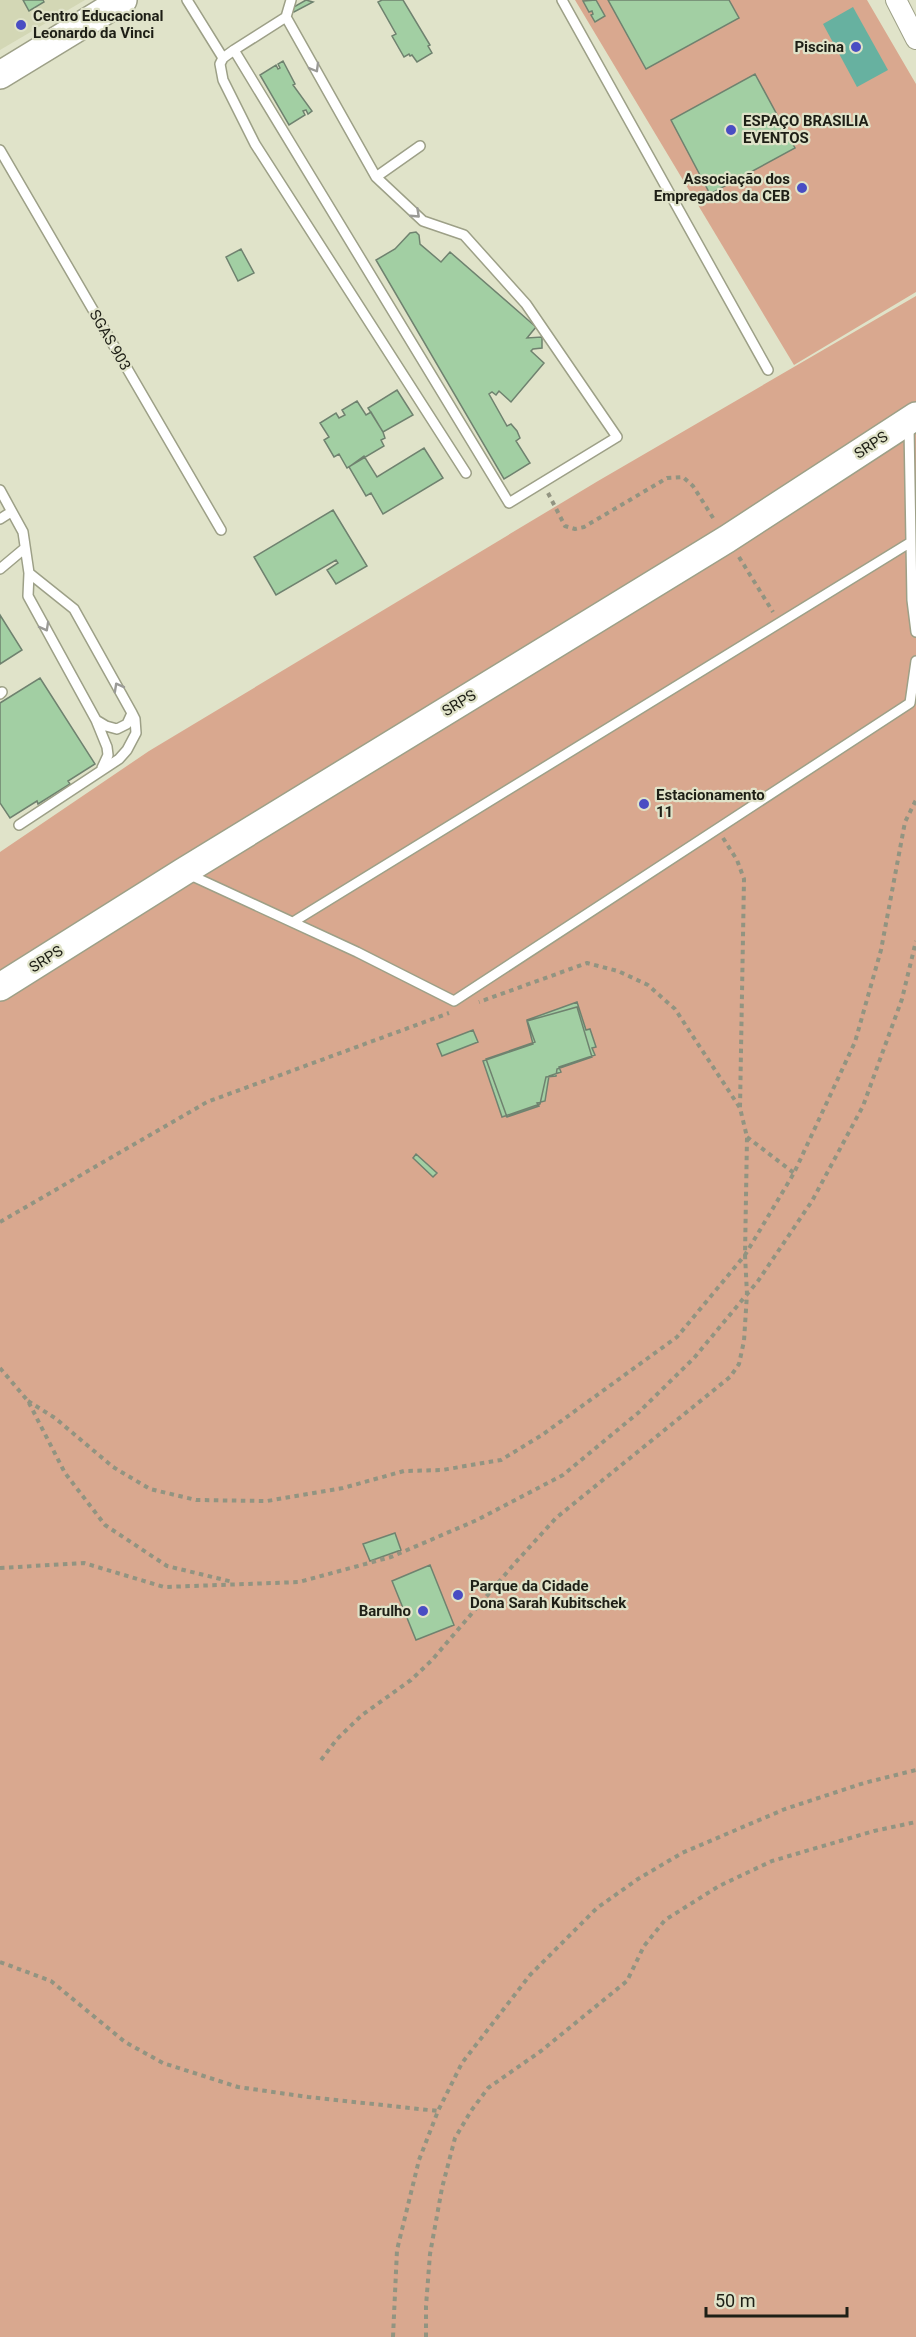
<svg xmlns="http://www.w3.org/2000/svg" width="916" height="2337" font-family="Roboto,sans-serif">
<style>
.built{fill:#d3d7b5}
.green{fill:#d9a88f}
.water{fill:#67b1a0}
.building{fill:#a2cfa3;stroke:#6f826f;stroke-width:1.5}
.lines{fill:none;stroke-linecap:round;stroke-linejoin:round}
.lane-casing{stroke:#9da087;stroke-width:12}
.street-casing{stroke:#9da087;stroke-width:22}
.secondary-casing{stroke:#9da087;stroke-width:30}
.path{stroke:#929481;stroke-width:4;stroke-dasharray:4.5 4.5;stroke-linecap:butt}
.lane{stroke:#fff;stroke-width:9}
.street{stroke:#fff;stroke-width:20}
.secondary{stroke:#fff;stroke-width:27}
.oneway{stroke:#9a9a96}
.poi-dot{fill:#494dc3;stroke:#e0e3c9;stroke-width:2}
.labels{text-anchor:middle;stroke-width:4.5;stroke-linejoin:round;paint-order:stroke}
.poi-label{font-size:15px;font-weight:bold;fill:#1e1f16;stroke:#e0e3c9;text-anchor:start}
.street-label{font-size:15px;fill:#1e1f16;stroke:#e0e3c9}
</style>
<rect width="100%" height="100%" fill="#e0e3c9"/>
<path class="built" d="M 0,0 L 85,0 L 0,50 Z"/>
<path class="green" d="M 575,0 L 867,0 L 916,84 L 916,292 L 794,365 Z
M 916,296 L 916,2337 L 0,2337 L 0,852 L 149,751 L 598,481 Z"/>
<path class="water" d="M 853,7 L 888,70 L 857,87 L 823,24 Z"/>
<path class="building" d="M 23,0 L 43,0 L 44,2 L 29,11 Z
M 306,0 L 313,2 L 294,12 L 292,8 Z
M 382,0 L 403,0 L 430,45 L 428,46 L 432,53 L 417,62 L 412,55 L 410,56 L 409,54 L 404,57 L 392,36 L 396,34 L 378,2 Z
M 596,0 L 605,16 L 595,22 L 591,15 L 593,14 L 592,11 L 589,12 L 583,1 Z
M 608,0 L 729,0 L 739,18 L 646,69 Z
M 283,61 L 295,84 L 293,85 L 312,111 L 308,114 L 306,110 L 303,111 L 305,115 L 289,125 L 260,75 L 276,65 L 278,69 L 280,68 L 278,64 Z
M 755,74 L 795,148 L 710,194 L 671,120 Z
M 416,232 L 419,235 L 420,244 L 441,262 L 450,252 L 536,327 L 527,338 L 542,337 L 542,348 L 533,349 L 531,351 L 544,363 L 511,402 L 499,391 L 496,395 L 492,392 L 489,394 L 507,426 L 511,424 L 517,431 L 520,438 L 516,441 L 530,463 L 504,479 L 376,260 L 395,249 L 410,233 Z
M 241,249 L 254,273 L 238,281 L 226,257 Z
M 397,390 L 413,415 L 383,432 L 368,408 Z
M 357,401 L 366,415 L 371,412 L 383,432 L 385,438 L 381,440 L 384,446 L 347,468 L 339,454 L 334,457 L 324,440 L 329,437 L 320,423 L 336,413 L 339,418 L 345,415 L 342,410 Z
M 424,448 L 443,478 L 383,514 L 371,493 L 366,496 L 349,467 L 364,456 L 377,477 Z
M 333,510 L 367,566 L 336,584 L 327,570 L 338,563 L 336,560 L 276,595 L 254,557 Z
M 0,615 L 22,650 L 0,664 Z
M 40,678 L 95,764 L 68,781 L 70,784 L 38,804 L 37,801 L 10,818 L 0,803 L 0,703 Z
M 577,1002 L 586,1030 L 590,1029 L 596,1047 L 592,1048 L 595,1055 L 559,1067 L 561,1072 L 549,1076 L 545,1101 L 537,1103 L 539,1106 L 507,1117 L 486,1059 L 535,1042 L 527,1020 Z
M 577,1007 L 592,1057 L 557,1069 L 556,1076 L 546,1077 L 540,1104 L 502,1117 L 483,1061 L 533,1044 L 527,1021 Z
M 473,1030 L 478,1042 L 442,1056 L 437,1044 Z
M 416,1154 L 437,1173 L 433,1177 L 413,1158 Z
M 395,1533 L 401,1550 L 370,1561 L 363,1544 Z
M 430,1565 L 454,1625 L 416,1640 L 392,1581 Z"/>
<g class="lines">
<g class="lane-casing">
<path id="lane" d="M 187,0 L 223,58
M 562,0 L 768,370
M 286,17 L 376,177 L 423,221 L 464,235 L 526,304 L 617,437 L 509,503 L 234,50 L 286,17 L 291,0
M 234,50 L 223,58 L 220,64 L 223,80 L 255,144 L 466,473
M 0,150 L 221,530
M 376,177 L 420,146
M 909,426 L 912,600 L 916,632
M 0,490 L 23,532 L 29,573 L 28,596 L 96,720 L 107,747 L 108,755 L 102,768
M 0,519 L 11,512
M 0,569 L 25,548
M 0,694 L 2,692
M 96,720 L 106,726 L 117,729 L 127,724 L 132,713
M 19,825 L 119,759 L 127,750 L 136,733 L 135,719 L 132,713 L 74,609 L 29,573
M 188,874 L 357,952 L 454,1001 L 910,703 L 916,661
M 293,922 L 911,542"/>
</g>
<g class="street-casing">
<path id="street" d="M 896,0 L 916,39"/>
</g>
<g class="secondary-casing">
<path id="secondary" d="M 0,75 L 123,0
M 0,987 L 183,872 L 727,539 L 916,416"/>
</g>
<path class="path" d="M 548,493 L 565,526 L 575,529 L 584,527 L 667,478 L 683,477 L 693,486 L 715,521
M 739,557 L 773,612
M 723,838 L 737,860 L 744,879 L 740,1108
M 747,1137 L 794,1173
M 0,1222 L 207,1102 L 449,1013
M 0,1368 L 28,1401 L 65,1473 L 105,1525 L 167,1566 L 233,1582
M 28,1401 L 55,1418 L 113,1467 L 150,1489 L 196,1500 L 267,1501 L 343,1488 L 404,1471 L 442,1470 L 501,1460 L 542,1435 L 677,1337 L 745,1255 L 794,1173 L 855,1042 L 881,950 L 905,822 L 916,800
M 0,1568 L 84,1563 L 164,1587 L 299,1582 L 391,1557 L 477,1520 L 563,1475 L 638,1413 L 694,1358 L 758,1281 L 812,1201 L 863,1106 L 902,999 L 916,941
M 321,1760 L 337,1739 L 362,1715 L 411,1680 L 432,1660 L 515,1563 L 556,1518 L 730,1377 L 739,1364 L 744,1341 L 747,1294 L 745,1255 L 747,1137 L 740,1108 L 675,1009 L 648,985 L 618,971 L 587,963 L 479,1002
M 0,1962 L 51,1981 L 125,2042 L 163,2063 L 238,2087 L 308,2097 L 438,2111
M 393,2337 L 397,2250 L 419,2160 L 438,2111 L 462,2063 L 530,1975 L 597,1908 L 638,1879 L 682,1853 L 785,1809 L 864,1783 L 916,1770
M 426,2337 L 426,2306 L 430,2254 L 442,2188 L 455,2138 L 471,2111 L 488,2088 L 541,2051 L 627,1981 L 644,1946 L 665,1920 L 719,1886 L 772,1861 L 874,1831 L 916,1822"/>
<use href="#lane" class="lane"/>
<use href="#street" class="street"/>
<use href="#secondary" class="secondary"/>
</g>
<defs><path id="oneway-chevron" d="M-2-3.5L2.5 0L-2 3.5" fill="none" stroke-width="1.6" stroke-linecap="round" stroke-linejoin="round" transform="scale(1.5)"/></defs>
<g class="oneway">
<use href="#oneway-chevron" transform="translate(315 68) rotate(60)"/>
<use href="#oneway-chevron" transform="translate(416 214) rotate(43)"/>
<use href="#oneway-chevron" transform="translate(45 627) rotate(61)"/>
<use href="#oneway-chevron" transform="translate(118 687) rotate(-119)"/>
</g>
<g class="poi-dot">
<circle cx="21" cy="25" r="6"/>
<circle cx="856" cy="47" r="6"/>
<circle cx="731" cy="130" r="6"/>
<circle cx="802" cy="188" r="6"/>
<circle cx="644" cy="804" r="6"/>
<circle cx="458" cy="1595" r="6"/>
<circle cx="423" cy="1611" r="6"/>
</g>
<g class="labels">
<g class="poi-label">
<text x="33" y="21">Centro Educacional<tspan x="33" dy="17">Leonardo da Vinci</tspan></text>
<text x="844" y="52" text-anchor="end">Piscina</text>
<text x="743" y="126">ESPAÇO BRASILIA<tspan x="743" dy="17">EVENTOS</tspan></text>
<text x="790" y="184" text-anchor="end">Associação dos<tspan x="790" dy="17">Empregados da CEB</tspan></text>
<text x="656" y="800">Estacionamento<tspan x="656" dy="17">11</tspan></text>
<text x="470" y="1591">Parque da Cidade<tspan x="470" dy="17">Dona Sarah Kubitschek</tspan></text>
<text x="411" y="1616" text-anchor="end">Barulho</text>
</g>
<g class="street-label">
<text transform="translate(110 340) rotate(60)" y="5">SGAS 903</text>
<text transform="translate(871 445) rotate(-33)" y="5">SRPS</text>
<text transform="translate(459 703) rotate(-31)" y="5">SRPS</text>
<text transform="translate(46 959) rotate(-32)" y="5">SRPS</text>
</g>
</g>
<path d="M706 2307v9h141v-9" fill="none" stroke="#1e1f16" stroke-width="3"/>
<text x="715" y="2307" font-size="18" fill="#1e1f16" stroke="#e0e3c9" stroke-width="4.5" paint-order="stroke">50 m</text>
</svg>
